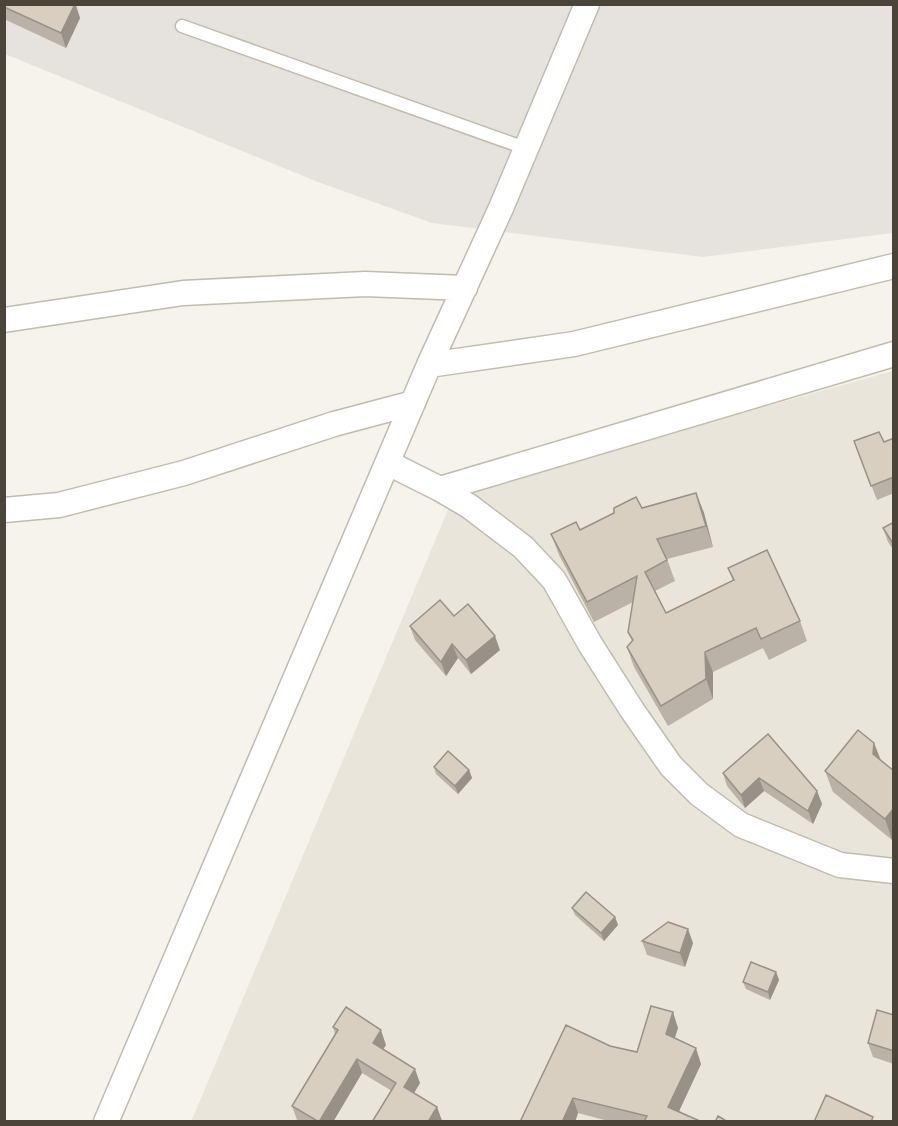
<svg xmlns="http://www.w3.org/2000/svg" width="898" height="1126" font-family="Rubik,sans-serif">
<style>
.residential{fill:#eae5da}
.industrial{fill:#e6e2dd}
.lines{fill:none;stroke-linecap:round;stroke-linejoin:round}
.service-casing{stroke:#c2bbae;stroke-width:15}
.minor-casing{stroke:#c2bbae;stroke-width:27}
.service{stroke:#fff;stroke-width:12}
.minor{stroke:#fff;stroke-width:24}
.wall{fill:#bab2a6}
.shaded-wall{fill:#979187}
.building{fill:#d8cfc1;stroke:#979187;stroke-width:1.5}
</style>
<rect width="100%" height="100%" fill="#f6f3ec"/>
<path class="residential" d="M 893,371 L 893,1121 L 191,1122 L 455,493 Z"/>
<path class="industrial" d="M 4,5 L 893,5 L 893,233 L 703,257 L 432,223 L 318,182 L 5,54 Z"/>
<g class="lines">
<g class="service-casing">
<path id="service" d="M 182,26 L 525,148"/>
</g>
<g class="minor-casing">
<path id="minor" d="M 4,320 L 183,293 L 365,284 L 465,288
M 429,365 L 574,344 L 894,266
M 388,463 L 440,489 L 469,506 L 523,547 L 554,580 L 590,644 L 632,710 L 671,766 L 699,794 L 741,825 L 840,865 L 894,871
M 440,489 L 894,354
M 4,510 L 59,505 L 184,473 L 334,424 L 413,403
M 106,1122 L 429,365 L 501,208 L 587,4"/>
</g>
<use href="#service" class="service"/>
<use href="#minor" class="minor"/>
</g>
<path class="wall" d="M 4,4 L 76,4 L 80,18 L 66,48 L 4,19 Z
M 894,438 L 894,493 L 877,500 L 854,441 L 884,442 Z
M 696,493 L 704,513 L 713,547 L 667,559 L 675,581 L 655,591 L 666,613 L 733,581 L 728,568 L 800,621 L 807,641 L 769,660 L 763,648 L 713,672 L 713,699 L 668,726 L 634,667 L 627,647 L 632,641 L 628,632 L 633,602 L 594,622 L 559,555 L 551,534 L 580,530 L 642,508 Z
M 894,522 L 894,551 L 888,542 L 883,528 Z
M 454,616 L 500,650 L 471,674 L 458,658 L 446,676 L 415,640 L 410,626 Z
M 768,734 L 817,791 L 822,804 L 813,824 L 764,791 L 745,808 L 727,786 L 723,773 Z
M 874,743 L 881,760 L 894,771 L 894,838 L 892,840 L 833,792 L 825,771 Z
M 434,767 L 469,770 L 472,778 L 458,794 L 436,774 Z
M 572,908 L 615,917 L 618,925 L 604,941 L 575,915 Z
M 642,941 L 693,943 L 685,967 L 647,955 Z
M 776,972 L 779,980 L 770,1000 L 746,989 L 743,982 Z
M 894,1015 L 894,1064 L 873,1057 L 868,1043 Z
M 333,1027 L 386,1045 L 383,1049 L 420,1083 L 414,1093 L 437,1107 L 442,1121 L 362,1073 L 333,1122 L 299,1122 L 297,1120 L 292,1106 L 335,1034 Z
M 678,1028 L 675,1038 L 701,1064 L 679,1111 L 702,1122 L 612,1122 L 578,1113 L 575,1122 L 520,1122 L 610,1046 L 637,1052 Z"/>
<path class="shaded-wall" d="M 75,4 L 80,18 L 66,48 L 61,33 Z
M 696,493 L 704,513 L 713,547 L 706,526 Z
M 495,636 L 500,650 L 471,674 L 466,660 Z
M 452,644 L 458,658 L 446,676 L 441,662 Z
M 705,652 L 713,672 L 713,699 L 706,679 Z
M 874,743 L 882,764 L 873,754 Z
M 469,770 L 472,778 L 458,794 L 455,786 Z
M 759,778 L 764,791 L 745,808 L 741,795 Z
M 817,791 L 822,804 L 813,824 L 808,811 Z
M 894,808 L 894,838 L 892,840 L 885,819 Z
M 615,917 L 618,925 L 604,941 L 601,933 Z
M 688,929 L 693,943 L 685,967 L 680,953 Z
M 776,972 L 779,980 L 770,1000 L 768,992 Z
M 673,1012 L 678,1028 L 671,1049 L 666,1034 Z
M 381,1030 L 386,1045 L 378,1057 L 373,1043 Z
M 696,1048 L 701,1064 L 674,1122 L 668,1107 Z
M 357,1059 L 362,1073 L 333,1122 L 319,1122 Z
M 415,1069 L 420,1083 L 409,1101 L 404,1087 Z
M 573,1098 L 578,1113 L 575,1122 L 562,1122 Z
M 437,1107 L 442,1121 L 428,1122 Z"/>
<path class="building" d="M 4,4 L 75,4 L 61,33 L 4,7 Z
M 879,432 L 884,442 L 894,438 L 894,477 L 871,486 L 854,441 Z
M 696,493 L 706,526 L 657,539 L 667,560 L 645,572 L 666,613 L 734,580 L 728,568 L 767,550 L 800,621 L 761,639 L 756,628 L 705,652 L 706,679 L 661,706 L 627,647 L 633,640 L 628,632 L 637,576 L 587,602 L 551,534 L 576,522 L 580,530 L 614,513 L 614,508 L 636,497 L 642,508 Z
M 894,522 L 894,545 L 883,528 Z
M 440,600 L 454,616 L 468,604 L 495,636 L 466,660 L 452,644 L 441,662 L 410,626 Z
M 858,730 L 874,743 L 873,754 L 894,771 L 894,808 L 885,819 L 825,771 Z
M 768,734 L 817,791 L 808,811 L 759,778 L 741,795 L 723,773 Z
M 448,751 L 469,770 L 455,786 L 434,767 Z
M 586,892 L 615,917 L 601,933 L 572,908 Z
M 668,922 L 688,929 L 680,953 L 642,941 Z
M 751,962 L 776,972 L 768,992 L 743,982 Z
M 651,1006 L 673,1012 L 666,1034 L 696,1048 L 668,1107 L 702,1122 L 648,1122 L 645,1120 L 647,1116 L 573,1098 L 562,1122 L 520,1122 L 566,1025 L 610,1046 L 637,1052 Z
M 346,1007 L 381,1030 L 373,1043 L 415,1069 L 404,1087 L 437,1107 L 428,1122 L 372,1122 L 396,1083 L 357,1059 L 319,1122 L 292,1106 L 338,1030 L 333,1027 Z
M 877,1010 L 894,1015 L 894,1051 L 868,1043 Z
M 826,1095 L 873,1117 L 871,1122 L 814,1122 Z
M 718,1116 L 728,1122 L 715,1122 Z"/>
<rect width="898" height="1126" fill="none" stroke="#4b4439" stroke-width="12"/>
</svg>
